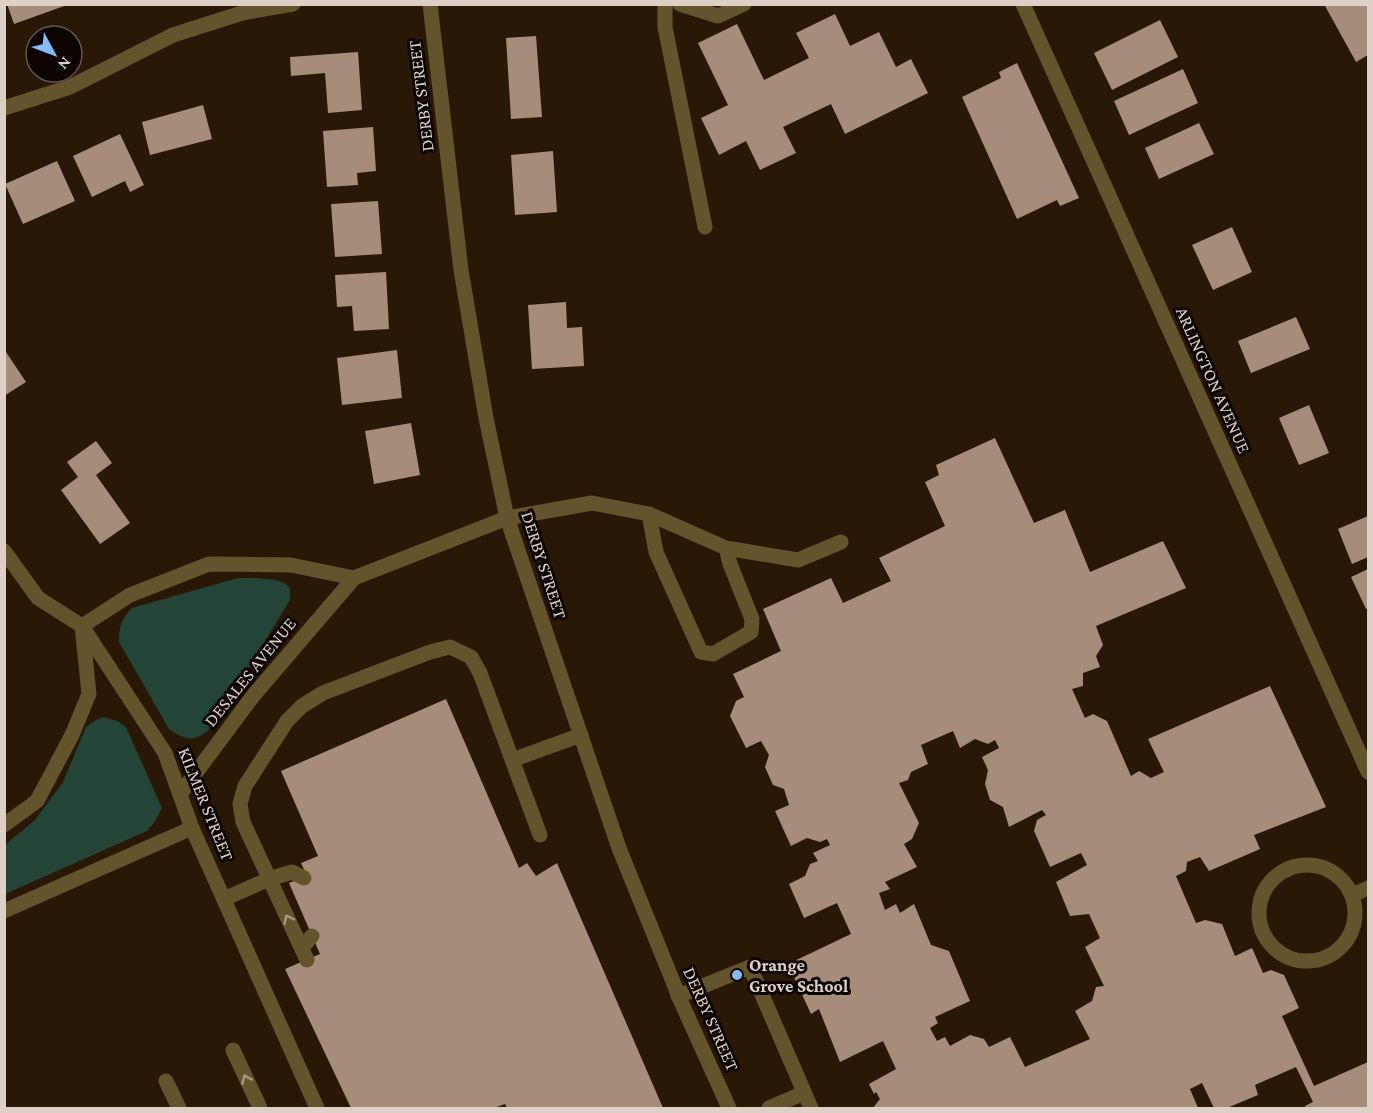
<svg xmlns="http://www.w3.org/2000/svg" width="1373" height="1113" font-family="'Crimson Pro',serif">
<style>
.green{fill:#234436}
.building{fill:#a58d7a;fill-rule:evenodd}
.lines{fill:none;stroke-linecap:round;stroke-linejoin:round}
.service{stroke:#64542b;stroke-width:15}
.minor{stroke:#64542b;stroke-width:15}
.tertiary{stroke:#64542b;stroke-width:15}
.oneway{stroke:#a79880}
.poi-dot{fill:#88bafc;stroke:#0c0502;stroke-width:2}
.labels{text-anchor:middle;stroke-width:6;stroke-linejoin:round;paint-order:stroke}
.street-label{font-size:18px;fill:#ddd0c6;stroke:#0c0502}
.poi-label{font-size:18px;font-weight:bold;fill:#ddd0c6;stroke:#0c0502;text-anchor:start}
</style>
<rect width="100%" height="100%" fill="#2a1807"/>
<path class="green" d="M 238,578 C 250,578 280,577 288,586 C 291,589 290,595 290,600 L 214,724 C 199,741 189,743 169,729 L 119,642 C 119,626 121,620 132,608 Z
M 103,717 L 117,721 L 126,727 L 162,808 L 154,823 L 147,831 L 5,894 L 5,845 L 35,820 L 63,782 L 86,727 L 94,721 Z"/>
<path class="building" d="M 7,4 L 67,4 L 67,5 L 14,24 Z
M 1324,4 L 1368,4 L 1368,55 L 1356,62 Z
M 835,14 L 850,46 L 879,32 L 896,67 L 911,59 L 928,93 L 845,134 L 831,104 L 783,127 L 796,153 L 760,170 L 746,141 L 719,155 L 701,118 L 728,105 L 698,43 L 737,24 L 764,80 L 809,58 L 796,33 Z
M 1160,20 L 1178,57 L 1112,90 L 1094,53 Z
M 536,36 L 542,117 L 511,119 L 506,38 Z
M 358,52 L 362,110 L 328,113 L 325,73 L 291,76 L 290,57 Z
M 1017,63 L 1079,198 L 1060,206 L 1057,200 L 1017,219 L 962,97 L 1001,78 L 999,72 Z
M 1183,69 L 1198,103 L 1129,135 L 1114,101 Z
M 203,105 L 212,139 L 150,155 L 142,122 Z
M 1199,123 L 1214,154 L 1159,179 L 1145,148 Z
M 373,127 L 376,171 L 357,173 L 358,185 L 327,187 L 323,131 Z
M 120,134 L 144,185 L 130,192 L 125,181 L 92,197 L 73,156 Z
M 553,151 L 557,212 L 515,215 L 511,155 Z
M 57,161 L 75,201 L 23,224 L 5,184 Z
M 378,201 L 382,254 L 335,257 L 331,204 Z
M 1232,227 L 1252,272 L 1213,290 L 1192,245 Z
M 386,272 L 389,329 L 354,331 L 352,306 L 337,307 L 335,275 Z
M 566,302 L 567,328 L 582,327 L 584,366 L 532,369 L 528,305 Z
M 1296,317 L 1310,349 L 1251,373 L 1238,341 Z
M 4,349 L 26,382 L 4,396 Z
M 397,350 L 402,398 L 342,405 L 337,358 Z
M 1309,405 L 1329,453 L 1299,465 L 1279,418 Z
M 411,423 L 420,475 L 374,484 L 365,431 Z
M 995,438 L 1034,523 L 1065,510 L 1090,572 L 1163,541 L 1186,588 L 1096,626 L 1103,645 L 1096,656 L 1100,667 L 1083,673 L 1083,686 L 1072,689 L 1085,718 L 1093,714 L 1107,721 L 1131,776 L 1139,771 L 1151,778 L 1164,772 L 1148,739 L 1270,686 L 1326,807 L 1254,835 L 1260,849 L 1209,871 L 1200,857 L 1187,862 L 1186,871 L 1176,876 L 1196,923 L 1205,920 L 1222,924 L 1235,956 L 1252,948 L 1263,973 L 1271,970 L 1284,975 L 1299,1008 L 1282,1016 L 1314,1086 L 1368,1062 L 1368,1108 L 1306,1108 L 1305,1106 L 1313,1102 L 1296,1067 L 1255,1085 L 1258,1095 L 1227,1108 L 1214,1108 L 1202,1083 L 1190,1089 L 1198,1108 L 873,1108 L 880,1099 L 876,1092 L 874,1094 L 869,1084 L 896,1069 L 883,1041 L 840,1062 L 819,1009 L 811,1014 L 788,964 L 851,934 L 837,903 L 804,918 L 789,884 L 805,876 L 810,864 L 818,861 L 813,853 L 830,845 L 827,839 L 820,842 L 807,838 L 791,846 L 775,811 L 789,805 L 784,789 L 773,785 L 765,767 L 769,755 L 761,741 L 746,748 L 730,716 L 736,701 L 744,697 L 733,674 L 781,651 L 763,609 L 831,578 L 843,603 L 891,581 L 879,558 L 945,526 L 925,482 L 939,475 L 936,465 ZM 953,731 L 960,748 L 975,739 L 988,744 L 995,740 L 999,748 L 982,757 L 988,770 L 985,784 L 990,800 L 1003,807 L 1009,827 L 1042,810 L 1046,815 L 1037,820 L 1034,831 L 1050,867 L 1081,853 L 1087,865 L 1056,882 L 1070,916 L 1089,914 L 1100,938 L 1085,947 L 1104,986 L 1096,987 L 1092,1001 L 1075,1011 L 1090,1039 L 1025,1067 L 1010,1037 L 989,1047 L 984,1039 L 970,1035 L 950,1046 L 945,1037 L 937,1041 L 930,1028 L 938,1023 L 935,1017 L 970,1001 L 949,951 L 931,945 L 914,904 L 900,913 L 896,904 L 885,910 L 879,893 L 890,889 L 885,882 L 917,867 L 904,844 L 912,839 L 919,823 L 899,783 L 908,780 L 911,772 L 928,764 L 921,745 Z
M 96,441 L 112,463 L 96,475 L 130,523 L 100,544 L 61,490 L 78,477 L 67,462 Z
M 1368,516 L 1368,557 L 1352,564 L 1338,529 Z
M 1368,569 L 1368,608 L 1366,609 L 1351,577 Z
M 446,699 L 519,868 L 527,863 L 536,876 L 557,863 L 663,1108 L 507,1108 L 505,1104 L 494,1108 L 351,1108 L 285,969 L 320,954 L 289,883 L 307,876 L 301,863 L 318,856 L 281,771 Z"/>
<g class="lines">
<path class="service" d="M 665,4 L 665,27 L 705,227
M 680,4 L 718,16 L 744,4
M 649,514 L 656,552 L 701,652 L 713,654 L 751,632 L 752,619 L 730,564 L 726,548
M 507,518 L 592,503 L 649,514 L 726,548 L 798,560 L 841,542
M 512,760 L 581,735
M1259 913a48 48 0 1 1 96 0a48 48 0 1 1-96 0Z
M 1352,895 L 1368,888
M 224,899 L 269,879 L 292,872 L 304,878
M 302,948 L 312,936
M 307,960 L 243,822 L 240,804 L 245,786 L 287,721 L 302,706 L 323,693 L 430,652 L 450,647 L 471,657 L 480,673 L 540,835
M 678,996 L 750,967 L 811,1108
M 233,1050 L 260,1108
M 166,1081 L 179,1108
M 769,1108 L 804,1093"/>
<path class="minor" d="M 1023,4 L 1368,772
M 4,108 L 70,87 L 173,35 L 242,13 L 293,4
M 4,551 L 38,598 L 82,626 L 165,753 L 192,828 L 317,1108
M 180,794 L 253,696 L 354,578
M 4,825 L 37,801 L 72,735 L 89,694 L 82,626 L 130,595 L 209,564 L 291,565 L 354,578 L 507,518
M 4,911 L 192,828"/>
<path class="tertiary" d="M 430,4 L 461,270 L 486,418 L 507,518 L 619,848 L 682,1004 L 729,1108"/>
</g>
<defs><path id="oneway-chevron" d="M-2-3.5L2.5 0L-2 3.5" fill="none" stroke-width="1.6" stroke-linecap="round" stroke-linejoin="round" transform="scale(1.5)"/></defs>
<g class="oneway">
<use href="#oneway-chevron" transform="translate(288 919) rotate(-115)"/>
<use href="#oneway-chevron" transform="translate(246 1079) rotate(-114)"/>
</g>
<circle class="poi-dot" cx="737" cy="975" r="6"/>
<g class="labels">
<g class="street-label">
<text transform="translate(421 96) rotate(-97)" y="6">DERBY STREET</text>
<text transform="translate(1213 380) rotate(66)" y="6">ARLINGTON AVENUE</text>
<text transform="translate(544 565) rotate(72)" y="6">DERBY STREET</text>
<text transform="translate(250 672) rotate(-51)" y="6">DESALES AVENUE</text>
<text transform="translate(206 804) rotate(68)" y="6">KILMER STREET</text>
<text transform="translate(711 1019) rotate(66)" y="6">DERBY STREET</text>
</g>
<g class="poi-label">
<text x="749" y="971">Orange<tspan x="749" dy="21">Grove School</tspan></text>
</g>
</g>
<rect width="1373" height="1113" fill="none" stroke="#ddd0c6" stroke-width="12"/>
<g transform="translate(54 54) rotate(131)"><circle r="28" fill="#0c0502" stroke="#605650" stroke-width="1.5"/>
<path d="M0-4.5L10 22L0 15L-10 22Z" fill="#88bafc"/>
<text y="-9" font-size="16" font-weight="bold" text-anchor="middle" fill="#ddd0c6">N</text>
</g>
</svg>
